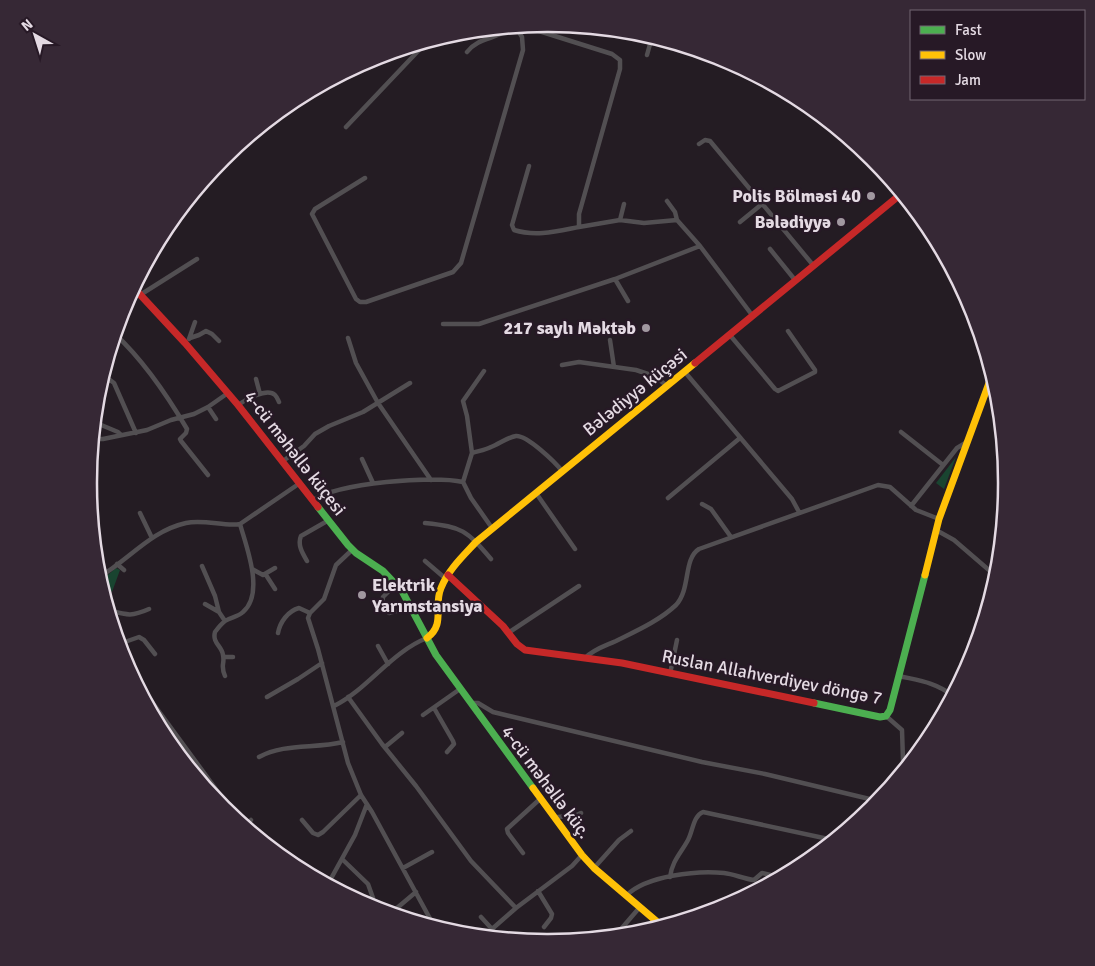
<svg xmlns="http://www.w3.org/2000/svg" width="1095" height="966" font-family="Signika,sans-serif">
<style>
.green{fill:#194430}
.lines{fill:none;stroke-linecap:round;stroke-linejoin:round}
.street{stroke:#524f52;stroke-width:4.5}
.fast{stroke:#4caf50;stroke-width:7}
.slow{stroke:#ffc107;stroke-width:7}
.jam{stroke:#c62828;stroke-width:7}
.poi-dot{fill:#a198a0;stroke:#271926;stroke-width:2}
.labels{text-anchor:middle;stroke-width:5;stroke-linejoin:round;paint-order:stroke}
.poi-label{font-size:18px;font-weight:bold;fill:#e4dae3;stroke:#271926;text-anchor:end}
.street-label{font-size:18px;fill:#e4dae3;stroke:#271926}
.rim{fill:none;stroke:#e4dae3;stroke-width:2.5}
</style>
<rect width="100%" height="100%" fill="#241c23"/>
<path class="green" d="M 956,457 L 944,489 L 936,483 Z
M 116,568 L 120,570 L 112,592 L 103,579 Z"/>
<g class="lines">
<path class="street" d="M 523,26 L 612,54 L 620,60 L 620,69 L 579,214 L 579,227 L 620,220 L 644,223 L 677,220 L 700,246 L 752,315
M 467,52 C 479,36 498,40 511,27
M 647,55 L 652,37
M 346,127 L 420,49 L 422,44
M 699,144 L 705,140 L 710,141 L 813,265
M 529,166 L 512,225 L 514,230 C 536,237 558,231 579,227
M 365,178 L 315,209 L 312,214 L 356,299 L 360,302 L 366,302 L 453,272 L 461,263 L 523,50 L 522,37 L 516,27
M 667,201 L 675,212 L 677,220
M 620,220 L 624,204
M 740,222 L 762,204
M 770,249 L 795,280
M 615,279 L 628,301
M 140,295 L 197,259
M 443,324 L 479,324 L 615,279 L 700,246
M 115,334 C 144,361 167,395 187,429 L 186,433 L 180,439 L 181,441 L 208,475
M 729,334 L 775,389 L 778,391 L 815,372 L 815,370 L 788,331
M 190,338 L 199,335 L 206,331 L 212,334 L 219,341
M 348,338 L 356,363 L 378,403 L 431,480
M 189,339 L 195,322
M 610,340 L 614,367
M 562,365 L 579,362 L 636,370 L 654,376 L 666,385
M 684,371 L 792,499 L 799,512
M 256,379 L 260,394
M 101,385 L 110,380 L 114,383 L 136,433
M 238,405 C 245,400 267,387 275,395 C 277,397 278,400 279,402
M 208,407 L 216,419
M 94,422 L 118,432 L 121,435
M 901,432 L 943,465
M 93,439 L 103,439 L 147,430 L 171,420 L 194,414 L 208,407 L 228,393
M 472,453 C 478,451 485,450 491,447 C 499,444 508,437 516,436 C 527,435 555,462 562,471
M 362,459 L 373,483
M 283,461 L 304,446 L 315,434 L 329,426 L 363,412 L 410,383
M 463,482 L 472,453 L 467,416 L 463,401 L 484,371
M 536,493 L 575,549
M 668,498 L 740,438
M 313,500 C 339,483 433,475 463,482 L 471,498 L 492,528
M 702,504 L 711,509 L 731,537
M 911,506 L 957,448 L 967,442
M 140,513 L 152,538
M 425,523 C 463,527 466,530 491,559
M 936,530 L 954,540 L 997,577
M 353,549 L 336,565 L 324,599 L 310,613 L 308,618 L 318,649 L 348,763 L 361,795 L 372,812 L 434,926
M 307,561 C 303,554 297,545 301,536 L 329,520
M 425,561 L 446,579
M 117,564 L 124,570
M 202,566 L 215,596 L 219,612 L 225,621
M 252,569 L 263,575 L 275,568
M 266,575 L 275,589
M 99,577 C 129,560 150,531 186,523 C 204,519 226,527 240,524 L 300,483
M 99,580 L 107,592 L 107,606
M 396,584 L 383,597 L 382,606 L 389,613 L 411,607
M 205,604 L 219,612
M 108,610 C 127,615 131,617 149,609
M 278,633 C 280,622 288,611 299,608 L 310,613
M 508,633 L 579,586
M 119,644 L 139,637 L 144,640 L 155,654
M 378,646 L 388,664
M 224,657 L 233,657
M 585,658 C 594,649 605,646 616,641 C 636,631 659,621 676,605 C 691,589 683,559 699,549 L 878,485 L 890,487 L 916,510 L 939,519
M 670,674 L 677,640
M 133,676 L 240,822
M 225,676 C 220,664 225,665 223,655 C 222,646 212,643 215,632 C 218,628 221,624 225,621 C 231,617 238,617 243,612 C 265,593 246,546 240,524
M 899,676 C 921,681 934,682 952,695
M 267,697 L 298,679 L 322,663
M 348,697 L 382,744 L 416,786 L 471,861 L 516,908
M 470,703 L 478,703 L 493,712 L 702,762 L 765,774 L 878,801
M 334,706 C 368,689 391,652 427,638
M 434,708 L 453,741 L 454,744 L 447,752
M 423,715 L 460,689
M 886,716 L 902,730 L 903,760
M 941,716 L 948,692
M 385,747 L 402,733
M 259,757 C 284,743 315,749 343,742
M 554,818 C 564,814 569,820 581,813
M 302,820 L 313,833 L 318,835 L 323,832 L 361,795
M 245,826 L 251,820
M 523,853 L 508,833 L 507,829 L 540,799
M 342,859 L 368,884 L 373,898 L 369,906
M 403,868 L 432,852
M 594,868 L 619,840 L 631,831
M 670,877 C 672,861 681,853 688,840 C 693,831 693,816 703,812 L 833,840
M 328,884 L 355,835 L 367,804
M 538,891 L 552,914 L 551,918 L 544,927
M 627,895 C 646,876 697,870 724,873 C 734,874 744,879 754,880 L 762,873 L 779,877
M 391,913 L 416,892
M 481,917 L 492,929
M 447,930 L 454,926
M 484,936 L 516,908 L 572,866 L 582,855
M 615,936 L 640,907"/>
<path class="fast" d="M 318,507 L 348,545 L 356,553 L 383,571 L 402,591 L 436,655 L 533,788
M 814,703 L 880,717 L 886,716 L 890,710 L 925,575"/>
<path class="slow" d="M 925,575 L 939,519 L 992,375
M 427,638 C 446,624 433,607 441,588 C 448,570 463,556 476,542 L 695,363
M 533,788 L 582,855 L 594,868 L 662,926"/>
<path class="jam" d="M 134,288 L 185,343 L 238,405 L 318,507
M 695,363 L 901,194
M 448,575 L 503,626 L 517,644 L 525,650 L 622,663 L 814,703"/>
</g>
<g class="poi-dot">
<circle cx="871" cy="196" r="5"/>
<circle cx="841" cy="222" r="5"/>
<circle cx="646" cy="328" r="5"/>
<circle cx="362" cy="595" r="5"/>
</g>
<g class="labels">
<g class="poi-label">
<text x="861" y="202">Polis Bölməsi 40</text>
<text x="831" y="228">Bələdiyyə</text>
<text x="636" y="334">217 saylı Məktəb</text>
<text x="372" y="591" text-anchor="start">Elektrik<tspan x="372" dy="21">Yarımstansiya</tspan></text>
</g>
<g class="street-label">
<text transform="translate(635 392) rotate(-39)" y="6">Bələdiyyə küçəsi</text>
<text transform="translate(295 453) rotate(52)" y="6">4-cü məhəllə küçesi</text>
<text transform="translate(772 677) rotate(11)" y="6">Ruslan Allahverdiyev döngə 7</text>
<text transform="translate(546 782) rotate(53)" y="6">4-cü məhəllə küç.</text>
</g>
</g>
<path d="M0 0H1095V966H0ZM547 32H548A450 450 0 0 1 998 482V484A450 450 0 0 1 548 934H547A450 450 0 0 1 97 484V482A450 450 0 0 1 547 32Z" fill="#362835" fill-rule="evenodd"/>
<path class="rim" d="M547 32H548A450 450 0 0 1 998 482V484A450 450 0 0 1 548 934H547A450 450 0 0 1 97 484V482A450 450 0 0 1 547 32Z"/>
<rect x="910" y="10" width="175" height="90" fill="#271926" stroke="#736672"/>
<rect x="920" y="26" width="25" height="8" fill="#4caf50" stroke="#736672"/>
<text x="955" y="35" font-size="15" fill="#e4dae3">Fast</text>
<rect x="920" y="51" width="25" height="8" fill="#ffc107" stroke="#736672"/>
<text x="955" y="60" font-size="15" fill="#e4dae3">Slow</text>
<rect x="920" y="76" width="25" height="8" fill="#c62828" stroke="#736672"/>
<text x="955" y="85" font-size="15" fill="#e4dae3">Jam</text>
<g transform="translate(35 35) rotate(321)" stroke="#271926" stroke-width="4" paint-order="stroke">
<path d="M0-4L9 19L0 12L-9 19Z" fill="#e4dae3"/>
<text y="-8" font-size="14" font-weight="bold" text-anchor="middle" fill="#e4dae3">N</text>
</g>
</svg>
